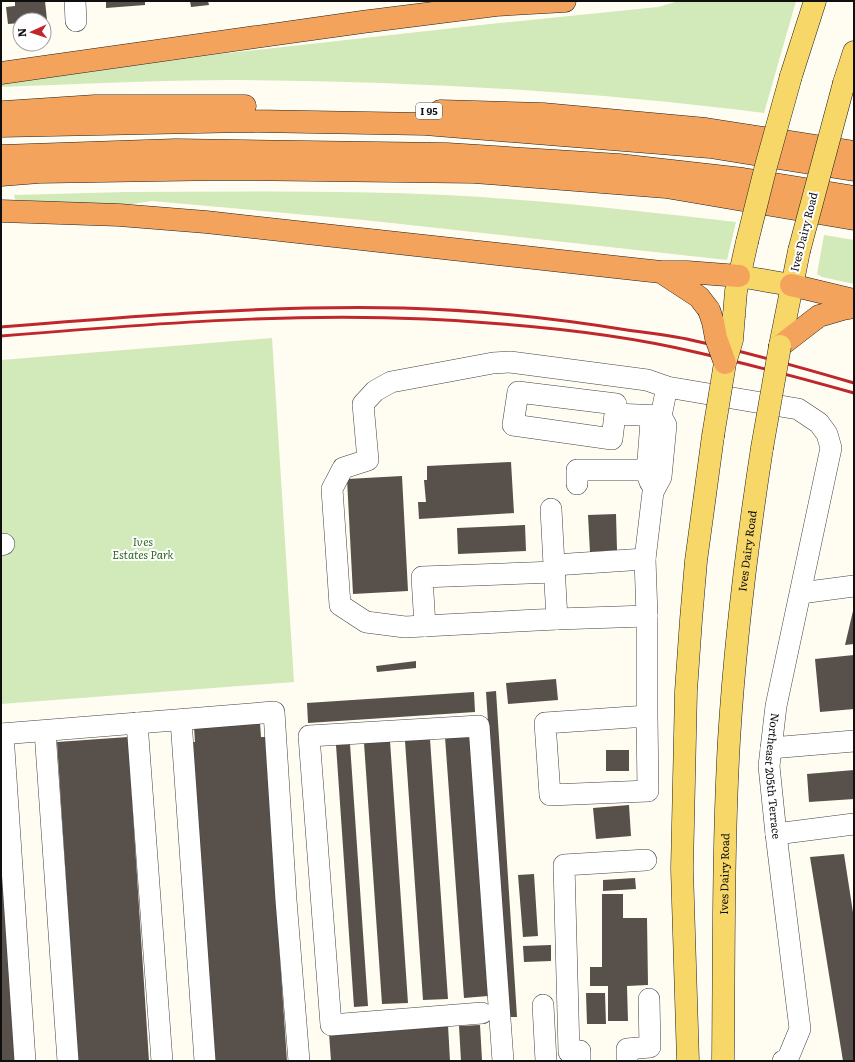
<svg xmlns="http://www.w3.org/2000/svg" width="855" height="1062" font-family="Literata,serif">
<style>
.green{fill:#d2eaba}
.building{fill:#58504b}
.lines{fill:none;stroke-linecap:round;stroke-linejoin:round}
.minor-casing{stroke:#424242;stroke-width:22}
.major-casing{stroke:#202020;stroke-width:23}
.highway-casing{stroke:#202020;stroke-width:23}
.minor{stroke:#fff;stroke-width:21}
.major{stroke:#f8d769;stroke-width:22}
.highway{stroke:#f3a35b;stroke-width:22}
.rail{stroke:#bf272c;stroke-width:3}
.major-bridge-casing{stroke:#202020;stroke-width:23;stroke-linecap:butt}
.highway-bridge-casing{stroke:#202020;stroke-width:23;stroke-linecap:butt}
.major-bridge{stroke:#f8d769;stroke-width:22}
.highway-bridge{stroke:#f3a35b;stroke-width:22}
.labels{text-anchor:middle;stroke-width:4;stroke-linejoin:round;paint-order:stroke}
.shield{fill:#fff;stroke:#575757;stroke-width:1}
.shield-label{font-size:10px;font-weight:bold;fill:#0f0f0f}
.street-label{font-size:11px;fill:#0f0f0f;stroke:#fff}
.park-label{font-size:11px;font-style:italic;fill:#2d671f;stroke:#fff}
</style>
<rect width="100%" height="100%" fill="#fffcf1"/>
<path class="green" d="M 679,1 L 796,1 L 764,113 C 589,91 412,81 235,80 C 157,80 79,84 1,87 L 1,84 L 219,54 L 481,25 L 658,7 Z
M 126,192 C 232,192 339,190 445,195 C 543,200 640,211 736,222 L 727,260 L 364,220 L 152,201 L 118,206 L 15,200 L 14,195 Z
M 824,235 L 854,240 L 854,284 L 822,277 L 817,274 Z
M 272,338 L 294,682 L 1,704 L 1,360 Z"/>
<path class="building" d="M 15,1 L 45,1 L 47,20 L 20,20 L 20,23 L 8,24 L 6,7 L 15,6 Z
M 106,1 L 145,1 L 145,5 L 106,8 Z
M 190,1 L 208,1 L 209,5 L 191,7 Z
M 511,462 L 514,513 L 419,519 L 418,502 L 426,502 L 424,480 L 427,480 L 427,466 Z
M 402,476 L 408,591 L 353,594 L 347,479 Z
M 616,514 L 617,550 L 590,552 L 588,515 Z
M 525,525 L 526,551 L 458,554 L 457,528 Z
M 853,611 L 854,644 L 845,645 Z
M 854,655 L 854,709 L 820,712 L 815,659 Z
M 416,661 L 416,668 L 377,672 L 376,666 Z
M 556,679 L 558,700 L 508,704 L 506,683 Z
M 496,691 L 517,1017 L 508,1017 L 486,692 Z
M 474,692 L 475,712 L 308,723 L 307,703 Z
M 260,723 L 261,737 L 265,737 L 287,1061 L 212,1061 L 191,742 L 195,742 L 194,727 Z
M 470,736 L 488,996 L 464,998 L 445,737 Z
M 128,737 L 149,1061 L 78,1061 L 57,742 Z
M 430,739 L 448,999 L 423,1000 L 405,741 Z
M 390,741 L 408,1003 L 382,1004 L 364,743 Z
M 350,744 L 368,1006 L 354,1007 L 336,745 Z
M 606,750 L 629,750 L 629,771 L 606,771 Z
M 854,770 L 854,799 L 809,802 L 807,774 Z
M 629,805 L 631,836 L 596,839 L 593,808 Z
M 1,854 L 16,1061 L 1,1061 Z
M 844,854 L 854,919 L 854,1061 L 843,1061 L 810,857 Z
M 534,874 L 538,936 L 523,937 L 518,875 Z
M 635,878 L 636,889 L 603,891 L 603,880 Z
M 602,894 L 623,894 L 623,918 L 647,918 L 648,985 L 627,986 L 628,1021 L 608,1021 L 608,986 L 590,986 L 590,967 L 602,967 Z
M 551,945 L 551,961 L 524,962 L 523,946 Z
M 586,993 L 605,993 L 606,1024 L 587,1024 Z
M 448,1025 L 450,1061 L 331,1061 L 329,1033 Z
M 480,1025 L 482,1060 L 461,1061 L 459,1026 Z"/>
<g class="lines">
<g class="minor-casing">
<g id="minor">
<path d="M 75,1 L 76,21"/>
<path d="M 615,414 L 612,439 L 513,425 L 518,392 L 616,404 L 615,414 L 661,416"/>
<path d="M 650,482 L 647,473 L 651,421 L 661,416"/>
<path d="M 577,484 L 577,470 L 647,470"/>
<path d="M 551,509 L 554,565"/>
<path d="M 1,545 L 4,544"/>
<path id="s1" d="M 645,559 L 554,565 L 557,619 L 405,627 L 366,622 L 340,605 L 332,489 L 343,468 L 368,460 L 363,404 L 375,391 L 391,382 L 493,363 L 510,362 L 647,380 L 667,387 L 798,409 L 819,423 L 827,434 L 831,448 L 776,706 L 769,766 L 776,834 L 800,1029 L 788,1058 L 783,1061"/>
<path d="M 801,593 L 854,586"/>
<path d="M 557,619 L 647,616"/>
<path d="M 425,626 L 422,577 L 555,572"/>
<path d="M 647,716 L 545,723 L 550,795 L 648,791 L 647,716 L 647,616 L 645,559 L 653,492 L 661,477 L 666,425 L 661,416 L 667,387"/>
<path d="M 181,720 L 205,1061"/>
<path d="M 137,723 L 162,1061"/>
<path d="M 45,731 L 68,1061"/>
<path d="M 1,734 L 274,712 L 286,900 L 299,1061"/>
<path d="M 3,734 L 25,1061"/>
<path d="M 771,748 L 854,741"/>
<path d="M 776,834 L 854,824"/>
<path d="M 543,1005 L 546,1061"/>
<path d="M 482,1013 L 331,1025 L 309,736 L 479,726 L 503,1061"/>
<path d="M 580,1061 L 580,1051 L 569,1052 L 564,865 L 646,860"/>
<path d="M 627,1061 L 627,1049 L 650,1047 L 649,999"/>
</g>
</g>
<g class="major-casing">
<g id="major">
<path d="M 791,76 L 815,1"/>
<path d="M 844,83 L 854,52"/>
<path d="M 739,276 L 791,285"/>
<path d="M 734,315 L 736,291 L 747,242"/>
<path d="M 780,346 L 799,251"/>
<path d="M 688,1061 L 682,869 L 686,691 L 691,620 L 696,561 L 713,436"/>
<path id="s2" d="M 723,1061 C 724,954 723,847 729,740 C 735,642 747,545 762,448"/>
</g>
</g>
<g class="highway-casing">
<path id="highway" d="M 1,73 L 362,22 L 496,5 L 565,1
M 440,111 L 543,114 L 706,129 L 854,152
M 4,112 L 95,106 L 245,106
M 1,126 L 247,121 L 425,124 L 710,147 L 854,170
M 1,156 L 176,150 L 447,154 L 619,165 L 743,179 L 854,197
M 1,175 L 39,172 L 225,169 L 474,172 L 666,187 L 854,219
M 1,211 L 119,215 L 206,222 L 661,272 L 687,272 L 739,276
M 661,272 L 699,297 L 709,310
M 791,285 L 854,300
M 780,346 L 819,316 L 843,309 L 854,307"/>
</g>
<use href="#minor" class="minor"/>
<use href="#major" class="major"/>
<use href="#highway" class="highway"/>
<path class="rail" d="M 1,327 C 135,316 268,305 403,308 C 478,310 553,318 627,330 C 648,333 670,335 691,340 C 746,352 800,367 854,383
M 1,336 C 168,322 335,309 502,324 C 566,329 632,337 695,352 C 748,364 801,378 854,393"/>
<g class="major-bridge-casing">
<path id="major-bridge" d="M 747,242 L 766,166 L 791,76
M 799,251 L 844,83
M 713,436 L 725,363 L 732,340 L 734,315
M 762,448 L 780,346"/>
</g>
<g class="highway-bridge-casing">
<path id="highway-bridge" d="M 709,310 L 713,322 L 716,338 L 725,363"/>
</g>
<use href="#major-bridge" class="major-bridge"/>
<use href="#highway-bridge" class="highway-bridge"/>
</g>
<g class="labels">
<rect class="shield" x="416" y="103" width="26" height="16" rx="3"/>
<g class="shield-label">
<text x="429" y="115">I 95</text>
</g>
<g class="street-label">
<text transform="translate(804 232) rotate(-76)" y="4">Ives Dairy Road</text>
<text dy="4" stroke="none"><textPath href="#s2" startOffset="511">Ives Dairy Road</textPath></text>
<text dy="4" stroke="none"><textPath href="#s1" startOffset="1427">Northeast 205th Terrace</textPath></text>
<text dy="4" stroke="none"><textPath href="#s2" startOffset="187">Ives Dairy Road</textPath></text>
</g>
<g class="park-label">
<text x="143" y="546">Ives<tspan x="143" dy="13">Estates Park</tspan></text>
</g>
</g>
<rect width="855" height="1062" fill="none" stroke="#0f0f0f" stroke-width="4"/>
<g transform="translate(32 32) rotate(267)"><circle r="19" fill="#ffffff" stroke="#9f9f9f"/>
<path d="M0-3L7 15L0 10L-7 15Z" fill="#bf272c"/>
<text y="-6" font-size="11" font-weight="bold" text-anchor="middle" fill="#0f0f0f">N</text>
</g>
</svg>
